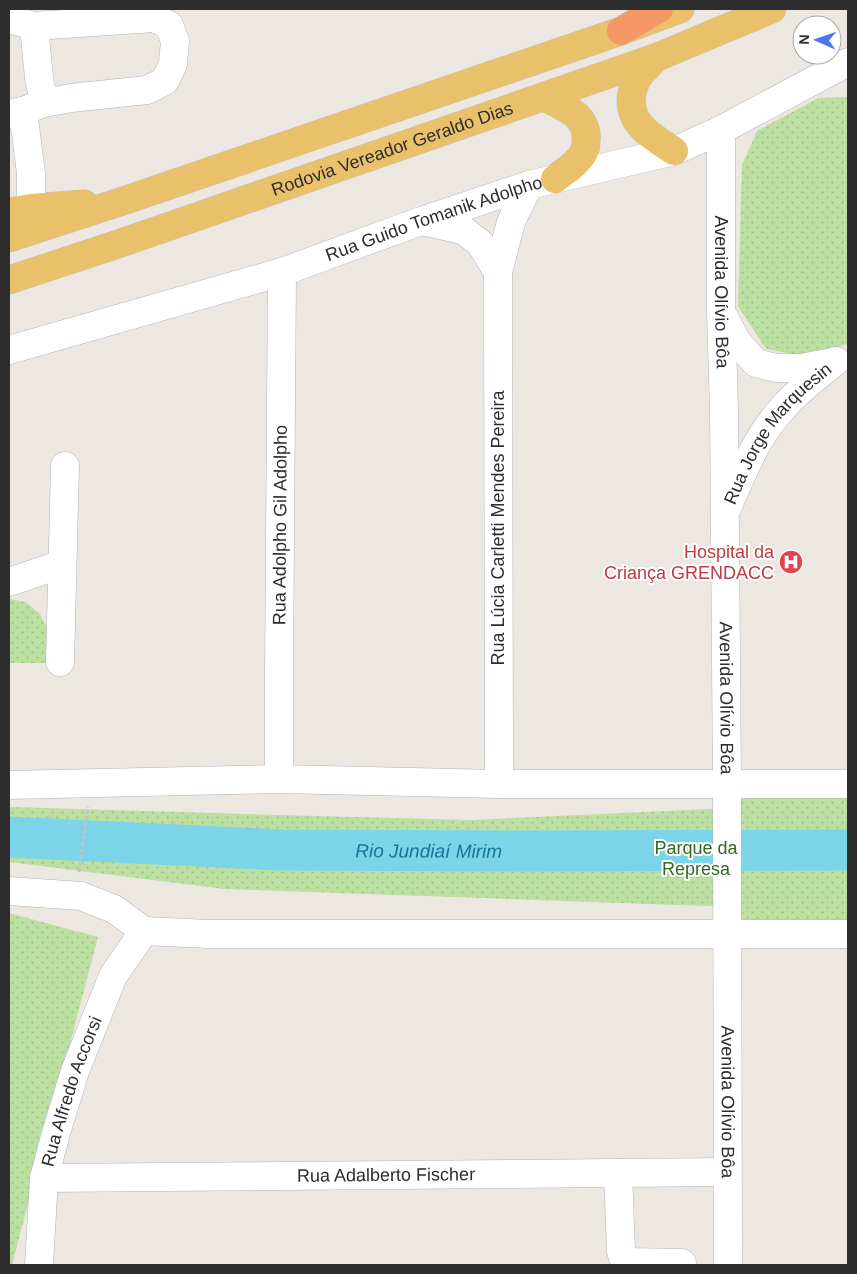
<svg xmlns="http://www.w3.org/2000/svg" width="857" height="1274" font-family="Helvetica,sans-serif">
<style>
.park{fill:url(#park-dots)}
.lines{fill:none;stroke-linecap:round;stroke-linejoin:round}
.river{stroke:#7bd4e8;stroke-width:41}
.minor-casing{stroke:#b1b4bc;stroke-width:29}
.major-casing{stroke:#c4c4c4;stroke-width:29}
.highway-casing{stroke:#c4c4c4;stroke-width:29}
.path{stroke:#c4c4c4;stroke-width:3;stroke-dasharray:4 2.5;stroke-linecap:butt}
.minor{stroke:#fff;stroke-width:28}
.major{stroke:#e9c16b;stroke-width:28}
.highway{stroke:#f59865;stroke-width:28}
.labels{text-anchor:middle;stroke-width:4;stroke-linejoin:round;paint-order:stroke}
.street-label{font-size:18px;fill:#2d2d2d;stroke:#fff}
.health-label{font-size:18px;fill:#be3a42;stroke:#fff;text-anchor:end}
.park-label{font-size:18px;fill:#346720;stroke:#fff}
.water-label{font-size:19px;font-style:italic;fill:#167698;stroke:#fff}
</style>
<defs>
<pattern id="park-dots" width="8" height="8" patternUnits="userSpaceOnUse" patternTransform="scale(1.25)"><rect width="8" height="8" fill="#bce0a1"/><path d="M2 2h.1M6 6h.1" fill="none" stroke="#a2c08b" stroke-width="1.8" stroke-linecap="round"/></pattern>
</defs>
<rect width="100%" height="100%" fill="#ede7e1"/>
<path class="park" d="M 848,97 L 848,344 L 809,357 L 766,349 L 738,306 L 742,165 L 757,131 L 818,98 Z
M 9,599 L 26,602 L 40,614 L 50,633 L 49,663 L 9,663 Z
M 848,790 L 848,926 L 732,927 L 733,907 L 224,889 L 9,862 L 9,807 L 278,815 L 472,820 L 731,808 L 730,792 Z
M 9,913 L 98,937 L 12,1265 L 9,1265 Z"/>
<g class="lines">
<path class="river" id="s1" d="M 9,837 L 282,850 L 535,851 L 848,850"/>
<g class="minor-casing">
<g id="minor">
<path d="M 9,19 L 34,26 L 39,78 L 44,103 L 23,111 L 9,114"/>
<path d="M 34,26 L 154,18 L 169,25 L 175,41 L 173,64 L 165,81 L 147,90 L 71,98 L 44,103"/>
<path d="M 23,111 L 31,173 L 31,208"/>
<path id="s2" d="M 721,130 L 721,311 L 724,410 L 727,785 L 728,1265"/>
<path d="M 422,221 L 463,230 L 480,243 L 498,272"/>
<path d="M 723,315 L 737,342 L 756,363 L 776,368 L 801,368 L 833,362"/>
<path id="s3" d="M 9,350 L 282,272 L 421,221 L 529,185 L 674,151 L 721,130 L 848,62"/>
<path id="s4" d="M 728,506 C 743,472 757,435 783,408 C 798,390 818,376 836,361"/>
<path d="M 9,582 L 62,564"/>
<path d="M 60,662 L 65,466"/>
<path id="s5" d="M 279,779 L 279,673 L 282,272"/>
<path d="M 499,784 L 498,272 L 511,222 L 529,185"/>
<path d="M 9,785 L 279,779 L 499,784 L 848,784"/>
<path d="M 9,891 L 81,896 L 114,909 L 144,931"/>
<path d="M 144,931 L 209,934 L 848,934"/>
<path d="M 618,1173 L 621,1251 L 623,1258 L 629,1262 L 682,1263"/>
<path id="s6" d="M 44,1178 L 727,1172"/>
<path id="s7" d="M 39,1265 L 44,1178 L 56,1133 L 75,1071 L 113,976 L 144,931"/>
</g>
</g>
<g class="major-casing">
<g id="major">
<path d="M 655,58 C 649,65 641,72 637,79 C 633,87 631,94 631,102 C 632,127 656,139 674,151"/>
<path d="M 544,97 C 564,107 589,115 586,142 C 586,149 584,154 579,159 C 573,167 562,173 555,179"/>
<path d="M 9,212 L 31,208 L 84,204"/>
<path d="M 9,238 L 123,201 L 621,31 L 680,9"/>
<path id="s8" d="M 9,280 L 118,244 L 655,58 L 772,9"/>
</g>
</g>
<g class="highway-casing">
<path id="highway" d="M 621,31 L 659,9"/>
</g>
<path class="path" d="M 79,872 L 88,807"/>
<use href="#minor" class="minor"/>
<use href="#major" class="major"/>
<use href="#highway" class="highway"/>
</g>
<defs>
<g id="hospital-disc" transform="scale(1.25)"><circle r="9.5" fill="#e0444e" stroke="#fff"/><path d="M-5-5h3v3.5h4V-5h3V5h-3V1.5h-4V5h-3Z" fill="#fff"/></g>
</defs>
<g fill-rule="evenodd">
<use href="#hospital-disc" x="791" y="562"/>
</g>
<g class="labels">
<g class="street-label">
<text dy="6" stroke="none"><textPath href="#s8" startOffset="405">Rodovia Vereador Geraldo Dias</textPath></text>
<text dy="6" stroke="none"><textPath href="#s3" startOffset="445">Rua Guido Tomanik Adolpho</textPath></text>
<text dy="6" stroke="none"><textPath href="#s2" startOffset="162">Avenida Olívio Bôa</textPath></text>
<text dy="6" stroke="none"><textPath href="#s4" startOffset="89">Rua Jorge Marquesin</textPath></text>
<text dy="6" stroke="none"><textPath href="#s5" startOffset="254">Rua Adolpho Gil Adolpho</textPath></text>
<text transform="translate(498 528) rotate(-90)" y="6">Rua Lúcia Carletti Mendes Pereira</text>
<text dy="6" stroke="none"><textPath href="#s2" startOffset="568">Avenida Olívio Bôa</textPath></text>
<text dy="6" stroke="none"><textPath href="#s7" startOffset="178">Rua Alfredo Accorsi</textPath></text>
<text dy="6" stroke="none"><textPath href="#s2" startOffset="972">Avenida Olívio Bôa</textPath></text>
<text dy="6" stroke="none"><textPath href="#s6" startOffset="342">Rua Adalberto Fischer</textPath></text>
</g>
<g class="health-label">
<text x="774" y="558">Hospital da<tspan x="774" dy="21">Criança GRENDACC</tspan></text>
</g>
<g class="park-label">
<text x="696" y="854">Parque da<tspan x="696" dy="21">Represa</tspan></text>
</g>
<g class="water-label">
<text dy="7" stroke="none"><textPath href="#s1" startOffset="420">Rio Jundiaí Mirim</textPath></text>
</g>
</g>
<rect width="857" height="1274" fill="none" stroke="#2d2d2d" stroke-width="20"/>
<g transform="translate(817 40) rotate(272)"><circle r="24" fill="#ffffff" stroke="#ababab"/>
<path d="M0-4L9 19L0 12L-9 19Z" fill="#4c77ef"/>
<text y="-8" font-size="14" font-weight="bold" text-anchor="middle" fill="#2d2d2d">N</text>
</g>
</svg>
